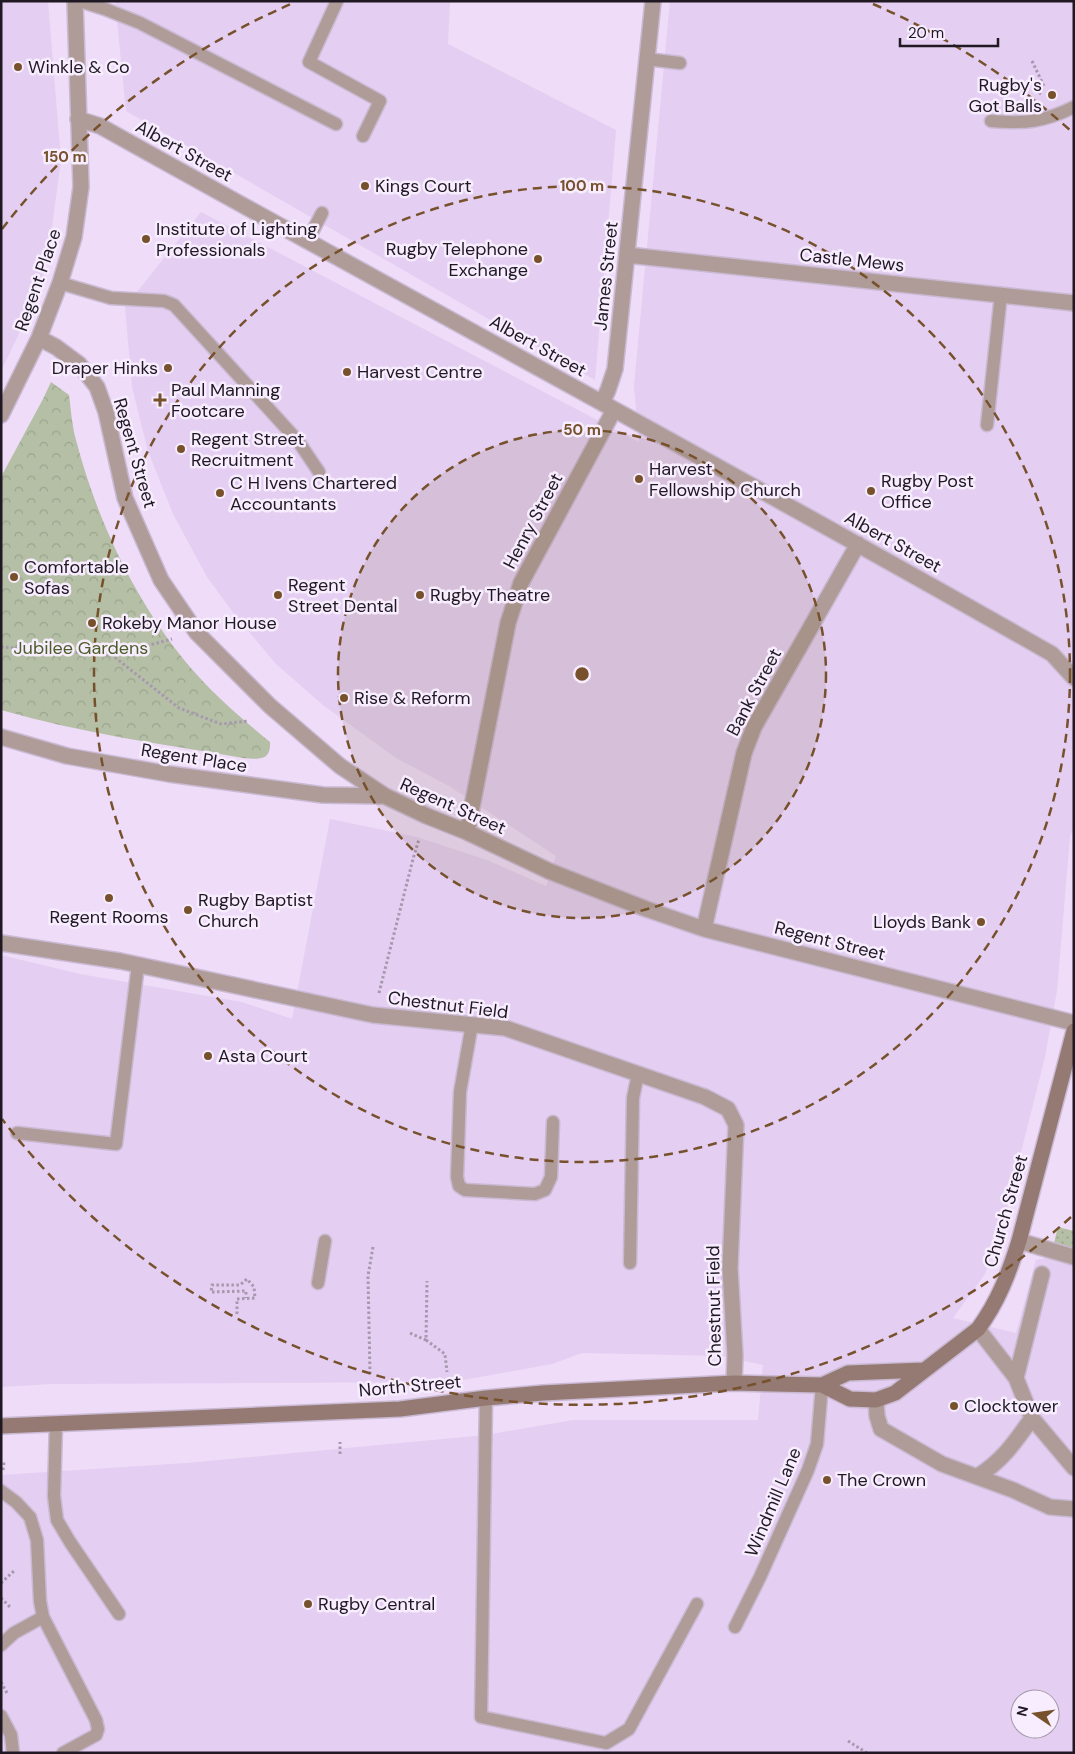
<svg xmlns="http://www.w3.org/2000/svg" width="1075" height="1754" font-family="'DM Sans',sans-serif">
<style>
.built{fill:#e4cef1;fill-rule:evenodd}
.park{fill:url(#park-crowns)}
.garden{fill:url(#garden-dots)}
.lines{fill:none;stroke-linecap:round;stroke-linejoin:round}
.lane-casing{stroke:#c9b9d2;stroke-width:15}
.street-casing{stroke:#c9b9d2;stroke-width:18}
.secondary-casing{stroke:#c9b9d2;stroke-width:18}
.path{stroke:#a698ae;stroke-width:3;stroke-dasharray:2.5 2.5;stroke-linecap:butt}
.lane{stroke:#af9c98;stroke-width:12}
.street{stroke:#af9c98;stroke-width:15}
.secondary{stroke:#957973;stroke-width:15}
.ring{fill:none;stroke:#76512c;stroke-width:2.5;stroke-dasharray:9 6}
.poi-dot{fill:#76512c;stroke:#f7edfe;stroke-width:2}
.labels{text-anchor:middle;stroke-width:5;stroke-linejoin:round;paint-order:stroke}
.poi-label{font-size:18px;fill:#201923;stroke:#f7edfe;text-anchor:start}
.street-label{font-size:18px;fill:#201923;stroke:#f7edfe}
.park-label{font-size:18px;fill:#4c5e27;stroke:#f7edfe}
.centre{fill:#76512c;stroke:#f7edfe;stroke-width:2.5}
.ring-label{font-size:15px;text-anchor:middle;font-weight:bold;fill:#76512c;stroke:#f7edfe;stroke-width:5;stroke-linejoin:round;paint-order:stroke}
</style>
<defs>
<pattern id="park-crowns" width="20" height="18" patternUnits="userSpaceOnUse" patternTransform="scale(1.25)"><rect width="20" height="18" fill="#b5bfa5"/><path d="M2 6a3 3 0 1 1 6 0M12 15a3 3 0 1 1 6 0" fill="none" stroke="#9ba48e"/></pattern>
<pattern id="garden-dots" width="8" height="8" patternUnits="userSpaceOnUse" patternTransform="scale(1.25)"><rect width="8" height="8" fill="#b5bfa5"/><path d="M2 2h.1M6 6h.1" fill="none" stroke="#9ba48e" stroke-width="1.8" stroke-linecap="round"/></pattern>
</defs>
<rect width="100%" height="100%" fill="#eedcf9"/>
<path class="built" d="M 1,1 L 48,1 L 61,160 L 51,234 L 43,276 L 17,338 L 1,371 Z
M 115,1 L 450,1 L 448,44 L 616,130 L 595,380 L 126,111 Z
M 670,1 L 1074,1 L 1074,826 L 1070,837 L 1057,991 L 1045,1057 L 1005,1216 L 985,1274 L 953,1318 L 1016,1333 L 1036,1260 L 1051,1257 L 1074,1265 L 1074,1753 L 1,1753 L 1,1475 L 186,1463 L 486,1435 L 573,1420 L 758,1420 L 763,1365 L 722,1356 L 582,1353 L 552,1364 L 452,1382 L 51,1384 L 1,1387 L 1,955 L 80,974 L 242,1002 L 292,1019 L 330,819 L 417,837 L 487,860 L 546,886 L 556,856 L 449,786 L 396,758 L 323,705 L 276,664 L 235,615 L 207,577 L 173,514 L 148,451 L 132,387 L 125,307 L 201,212 L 639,442 L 634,386 ZM 1020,1699 L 1050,1699 L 1050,1729 L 1020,1729 Z"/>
<path class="park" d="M 51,382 L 69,395 C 71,410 72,426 76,440 C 97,521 136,603 190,667 C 214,695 242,719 270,742 C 271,762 258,759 243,758 C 162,744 80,733 1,710 L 1,477 L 43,399 Z"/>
<path class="garden" d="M 1058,1227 L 1074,1231 L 1074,1249 L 1054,1243 Z"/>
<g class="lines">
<g class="lane-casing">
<path id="lane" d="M 80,1 L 105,9 L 140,23 L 336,124
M 337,1 L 309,62 L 380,101 L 363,136
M 646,59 L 680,63
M 991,121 C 1023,124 1044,122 1074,107
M 307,242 L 322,213
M 60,283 L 111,298 L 164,301 L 174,305 L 298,441 L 319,472
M 987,425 L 1001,294
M 472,1024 L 460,1092 L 457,1177 L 459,1186 L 465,1190 L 535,1194 L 545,1190 L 551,1177 L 553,1122
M 17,1133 L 116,1144 L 138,965
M 630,1263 L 633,1098 L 638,1074
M 318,1283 L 325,1241
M 486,1398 L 481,1717 L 606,1743 L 629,1729 L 697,1604
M 56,1423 L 54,1496 L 57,1520 L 70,1542 L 119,1614
M 1,1491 L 16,1502 L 30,1517 L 37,1540 L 40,1601 L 43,1617 L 96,1720 L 98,1729 L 96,1735 L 63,1753
M 735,1627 L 760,1577 L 808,1470 L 817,1444 L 822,1385
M 1,1645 L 14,1633 L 43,1617
M 1,1716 L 11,1735 L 13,1753"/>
</g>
<g class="street-casing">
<path id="street" d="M 78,119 L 100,126 C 417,303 737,474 1052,654 L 1074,678
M 627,255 L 1074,303
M 39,338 L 56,347 L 79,364 L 97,387 L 106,412 L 125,498 L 161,580 L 197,633 L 270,706 L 340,766 L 385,796 L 427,816 L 467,832 L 549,871 L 646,909 L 704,929 L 1074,1023
M 602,403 L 608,390 L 615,369 L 653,1
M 1,415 L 39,338 L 60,283 L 74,237 L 81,187 L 75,1
M 1,737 L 67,756 L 169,774 L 323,795 L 385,796
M 467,832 L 508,623 L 521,583 L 614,410
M 704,929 L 744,753 L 754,727 L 858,544
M 1,943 L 120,961 L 373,1015 L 505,1028 L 705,1097 L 728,1109 L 736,1125 L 730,1268 L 735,1355 L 734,1383
M 1019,1241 L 1074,1257
M 978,1329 L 1016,1378 L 1032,1418 L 1074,1468
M 1016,1378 L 1042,1274
M 876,1400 L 877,1416 L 881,1429 L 942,1464 L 1013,1490 L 1050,1507 L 1074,1509
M 978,1476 C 1003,1460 1015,1442 1032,1418"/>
</g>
<g class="secondary-casing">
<path id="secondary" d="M 822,1385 L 850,1399 L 876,1400 L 895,1393 L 978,1329 C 998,1302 1009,1273 1019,1241 L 1074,1031
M 1,1426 L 400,1409 L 486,1398 L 543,1393 L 734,1383 L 822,1385 L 848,1373 L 924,1370"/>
</g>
<path class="path" d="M 1032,61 L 1044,86 L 1038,96
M 1,647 L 112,655 L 179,708 L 221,724 L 249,721
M 113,655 L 172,639
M 379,993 L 413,859 L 419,839
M 237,1314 L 237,1299 L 255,1298 L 254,1287 L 247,1279 L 240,1285 L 212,1285 L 211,1292 L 246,1291 L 246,1298
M 410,1333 L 426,1340 L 427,1281
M 426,1340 L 445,1354 L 447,1372
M 370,1374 L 368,1276 L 373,1247
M 340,1454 L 340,1442
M 3,1470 L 4,1462
M 1,1583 L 15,1570
M 1,1598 L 11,1608
M 1,1682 L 8,1695
M 848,1741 L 867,1753"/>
<use href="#lane" class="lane"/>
<use href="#street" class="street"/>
<use href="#secondary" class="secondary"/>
</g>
<circle cx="582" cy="674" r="244" fill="#76512c" fill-opacity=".12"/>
<g class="ring">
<circle cx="582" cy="674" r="244"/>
<circle cx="582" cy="674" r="488"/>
<path d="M1071 1217A731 731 0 0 1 2 1119M2 229A731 731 0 0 1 291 4M873 4A731 731 0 0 1 1071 131"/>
</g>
<g class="poi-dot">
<circle cx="18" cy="67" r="5"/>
<circle cx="1052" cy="95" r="5"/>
<circle cx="365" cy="186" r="5"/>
<circle cx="146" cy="239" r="5"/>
<circle cx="538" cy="259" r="5"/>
<circle cx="168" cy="368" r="5"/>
<circle cx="347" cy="372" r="5"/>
<path d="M157.5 392.5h5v5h5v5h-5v5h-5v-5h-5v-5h5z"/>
<circle cx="181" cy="449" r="5"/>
<circle cx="639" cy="479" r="5"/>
<circle cx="871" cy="491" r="5"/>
<circle cx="220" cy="493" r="5"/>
<circle cx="14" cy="577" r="5"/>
<circle cx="278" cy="595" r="5"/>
<circle cx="420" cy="595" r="5"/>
<circle cx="92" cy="623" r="5"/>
<circle cx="344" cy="698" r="5"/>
<circle cx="109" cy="898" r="5"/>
<circle cx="188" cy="910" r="5"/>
<circle cx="981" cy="922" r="5"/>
<circle cx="208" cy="1056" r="5"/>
<circle cx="954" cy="1406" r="5"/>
<circle cx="827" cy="1480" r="5"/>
<circle cx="308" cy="1604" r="5"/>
</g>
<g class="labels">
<g class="poi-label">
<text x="28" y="73">Winkle &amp; Co</text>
<text x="1042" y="91" text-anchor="end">Rugby's<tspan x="1042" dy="21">Got Balls</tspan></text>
<text x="375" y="192">Kings Court</text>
<text x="156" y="235">Institute of Lighting<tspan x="156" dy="21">Professionals</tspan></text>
<text x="528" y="255" text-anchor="end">Rugby Telephone<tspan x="528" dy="21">Exchange</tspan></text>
<text x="158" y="374" text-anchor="end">Draper Hinks</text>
<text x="357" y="378">Harvest Centre</text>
<text x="171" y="396">Paul Manning<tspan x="171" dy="21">Footcare</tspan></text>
<text x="191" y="445">Regent Street<tspan x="191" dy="21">Recruitment</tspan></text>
<text x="649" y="475">Harvest<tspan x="649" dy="21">Fellowship Church</tspan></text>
<text x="881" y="487">Rugby Post<tspan x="881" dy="21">Office</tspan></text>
<text x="230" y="489">C H Ivens Chartered<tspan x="230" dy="21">Accountants</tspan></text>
<text x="24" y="573">Comfortable<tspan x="24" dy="21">Sofas</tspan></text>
<text x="288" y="591">Regent<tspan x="288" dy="21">Street Dental</tspan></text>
<text x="430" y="601">Rugby Theatre</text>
<text x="102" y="629">Rokeby Manor House</text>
<text x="354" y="704">Rise &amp; Reform</text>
<text x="198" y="906">Rugby Baptist<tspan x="198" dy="21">Church</tspan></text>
<text x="109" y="923" text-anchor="middle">Regent Rooms</text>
<text x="971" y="928" text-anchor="end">Lloyds Bank</text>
<text x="218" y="1062">Asta Court</text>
<text x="964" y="1412">Clocktower</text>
<text x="837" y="1486">The Crown</text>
<text x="318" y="1610">Rugby Central</text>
</g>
<g class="street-label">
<text transform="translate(184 151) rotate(29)" y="6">Albert Street</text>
<text transform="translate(852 260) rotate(6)" y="6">Castle Mews</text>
<text transform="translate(606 276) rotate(-84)" y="6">James Street</text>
<text transform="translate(38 280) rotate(-71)" y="6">Regent Place</text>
<text transform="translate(538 346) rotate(29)" y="6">Albert Street</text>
<text transform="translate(135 453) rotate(74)" y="6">Regent Street</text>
<text transform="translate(533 521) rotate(-62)" y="6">Henry Street</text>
<text transform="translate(893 542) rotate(29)" y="6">Albert Street</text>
<text transform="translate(754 692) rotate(-62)" y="6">Bank Street</text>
<text transform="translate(194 758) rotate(9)" y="6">Regent Place</text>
<text transform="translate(453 806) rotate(24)" y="6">Regent Street</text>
<text transform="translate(830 941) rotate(14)" y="6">Regent Street</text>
<text transform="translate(448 1005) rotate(7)" y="6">Chestnut Field</text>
<text transform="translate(1006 1211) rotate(-74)" y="6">Church Street</text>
<text transform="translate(714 1306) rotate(-91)" y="6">Chestnut Field</text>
<text transform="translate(410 1386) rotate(-5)" y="6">North Street</text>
<text transform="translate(773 1502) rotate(-67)" y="6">Windmill Lane</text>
</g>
<g class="park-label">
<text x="81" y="654">Jubilee Gardens</text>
</g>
</g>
<circle cx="582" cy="674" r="8" class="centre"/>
<g class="ring-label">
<text x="65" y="162">150 m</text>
<text x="582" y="191">100 m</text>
<text x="582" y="435">50 m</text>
</g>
<rect width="1075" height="1754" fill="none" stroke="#201923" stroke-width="5"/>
<g transform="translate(1035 1714) rotate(283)"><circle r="24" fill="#f7edfe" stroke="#a198a6"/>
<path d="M0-4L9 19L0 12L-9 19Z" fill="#76512c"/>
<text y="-8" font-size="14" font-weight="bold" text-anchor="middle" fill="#201923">N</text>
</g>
<path d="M900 38v8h98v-8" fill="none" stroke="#201923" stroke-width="2.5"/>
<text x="908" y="38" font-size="15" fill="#201923" stroke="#f7edfe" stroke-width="4" paint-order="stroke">20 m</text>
</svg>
